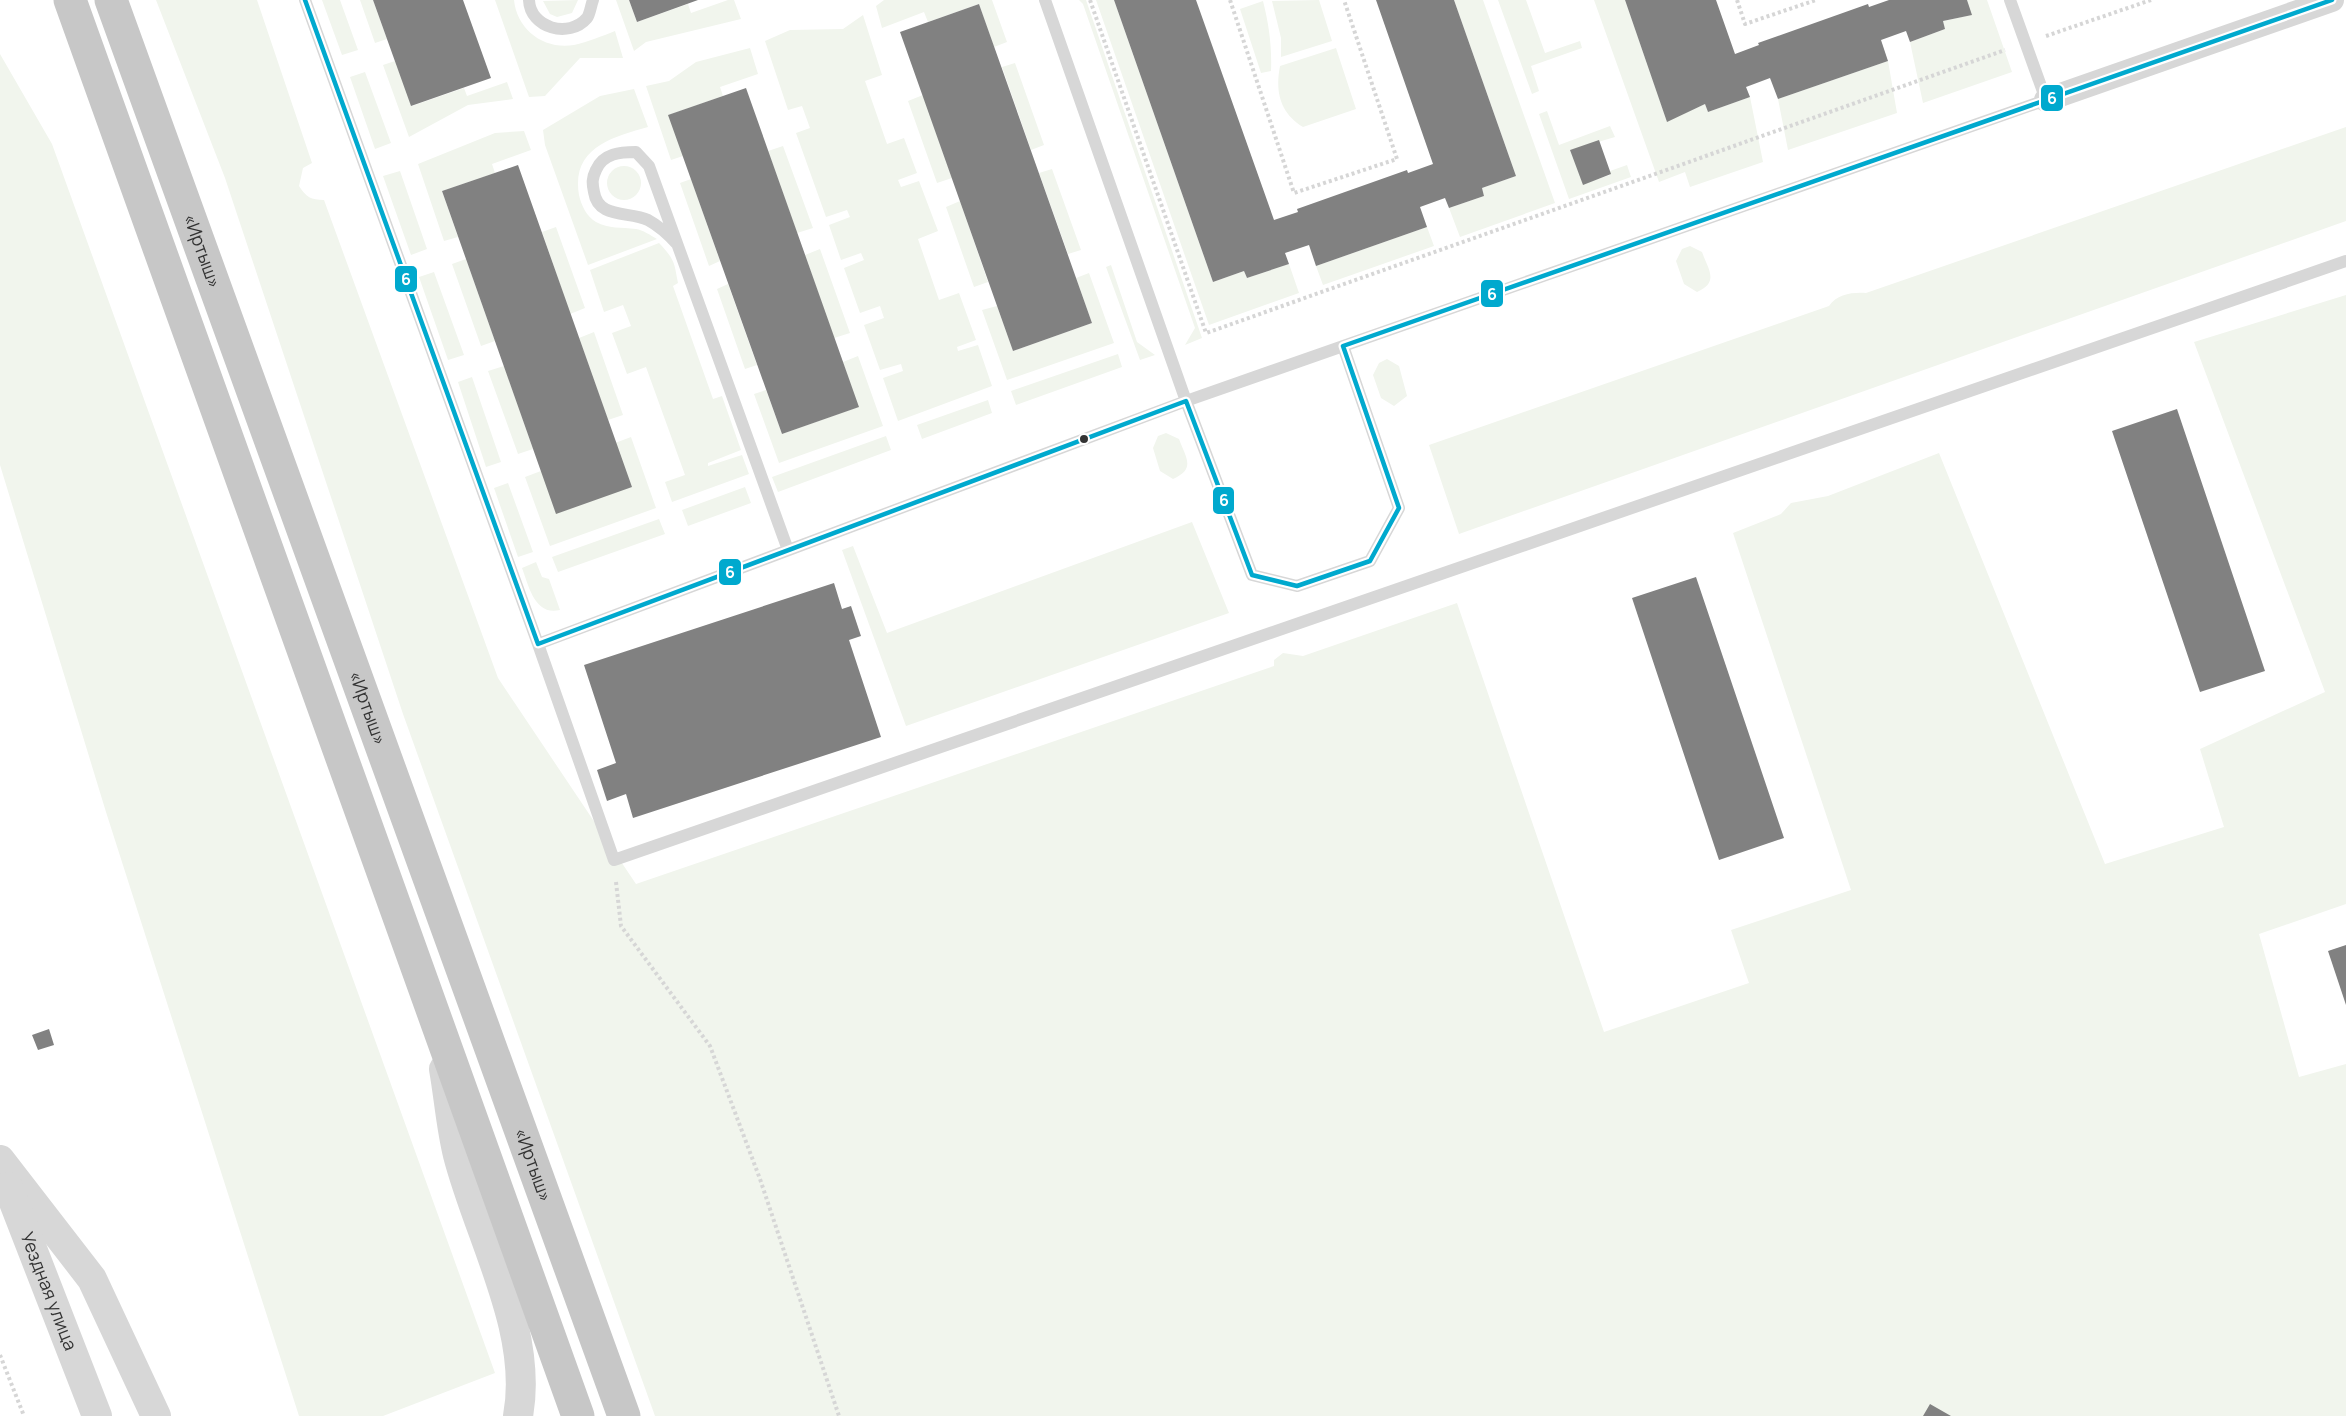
<svg xmlns="http://www.w3.org/2000/svg" width="2346" height="1416" font-family="Manrope,sans-serif">
<style>
.green{fill:#f1f5ed}
.building{fill:#818181}
.lines{fill:none;stroke-linecap:round;stroke-linejoin:round}
.path{stroke:#d6d6d6;stroke-width:4;stroke-dasharray:3 3;stroke-linecap:butt}
.service{stroke:#d7d7d7;stroke-width:12}
.minor{stroke:#d7d7d7;stroke-width:24}
.tertiary{stroke:#d7d7d7;stroke-width:30}
.trunk{stroke:#c7c7c7;stroke-width:33}
.bus-1-casing{stroke:#fff;stroke-width:9}
.bus-1{stroke:#00a9ce;stroke-width:4.5}
.bus-dot{fill:#333;stroke:#fff;stroke-width:2}
.labels{text-anchor:middle;stroke-width:6;stroke-linejoin:round;paint-order:stroke}
.street-label{font-size:18px;fill:#333;stroke:#fff}
.line-badge{stroke:#fff;stroke-width:2}
.badge-label{font-size:16px;text-anchor:middle;font-weight:bold;fill:#fff}
</style>
<rect width="100%" height="100%" fill="#fff"/>
<path class="green" d="M 156,0 L 257,0 L 312,163 L 303,168 L 299,186 C 306,197 311,200 324,200 L 498,678 L 636,884 L 1274,666 L 1274,660 L 1283,653 L 1303,656 L 1457,603 L 1604,1032 L 1749,983 L 1731,930 L 1851,890 L 1733,533 L 1781,514 L 1791,503 L 1828,496 L 1939,453 L 2105,864 L 2224,827 L 2200,749 L 2325,692 L 2194,342 L 2346,295 L 2346,904 L 2259,934 L 2299,1077 L 2346,1064 L 2346,1416 L 655,1416 L 403,714 L 225,178 Z
M 322,0 L 340,0 L 358,50 L 342,55 Z
M 360,0 L 373,0 L 387,39 L 375,43 Z
M 495,0 L 514,0 C 517,30 544,50 574,45 C 588,42 602,36 615,31 L 623,58 L 580,58 L 545,96 L 529,97 Z
M 578,0 L 572,13 L 557,17 L 550,14 L 543,1 Z
M 616,0 L 629,0 L 637,22 L 688,4 L 691,13 L 728,0 L 734,0 L 741,19 L 646,42 L 634,51 Z
M 884,0 L 992,0 L 1007,42 L 994,47 L 979,4 L 928,22 L 924,12 L 882,28 L 876,6 Z
M 1079,0 L 1086,0 L 1202,338 L 1185,345 L 1195,328 L 1083,4 Z
M 1096,0 L 1114,0 L 1213,282 L 1244,271 L 1247,278 L 1289,264 L 1299,293 L 1209,325 Z
M 1319,0 L 1332,41 L 1281,57 L 1281,38 L 1272,1 Z
M 1454,0 L 1483,0 L 1555,203 L 1460,237 L 1449,208 L 1484,196 L 1482,188 L 1516,176 Z
M 1498,0 L 1526,0 L 1545,53 L 1580,41 L 1582,48 L 1531,66 L 1539,91 L 1532,94 Z
M 1594,0 L 1625,0 L 1667,121 L 1705,104 L 1708,112 L 1750,97 L 1763,162 L 1690,187 L 1685,172 L 1659,182 Z
M 1967,0 L 1987,0 L 2012,72 L 1923,103 L 1910,42 L 1945,29 L 1943,21 L 1971,15 Z
M 1263,1 C 1269,25 1272,46 1271,71 L 1261,73 L 1240,9 Z
M 863,15 L 882,75 L 865,81 L 887,144 L 904,138 L 917,173 L 898,180 L 901,187 L 919,181 L 938,231 L 918,239 L 939,300 L 959,293 L 976,340 L 957,347 L 958,351 L 978,345 L 992,386 L 898,421 L 883,378 L 903,371 L 901,364 L 880,370 L 864,325 L 884,318 L 880,306 L 860,313 L 844,268 L 864,260 L 861,253 L 841,260 L 829,225 L 850,217 L 847,210 L 826,217 L 796,133 L 810,128 L 802,106 L 788,110 L 765,41 L 790,30 L 843,29 Z
M 750,48 L 758,74 L 720,87 L 723,96 L 669,115 L 683,156 L 671,160 L 646,86 L 669,81 L 696,62 Z
M 1336,48 L 1356,109 L 1303,127 C 1280,113 1275,92 1280,66 Z
M 0,54 L 52,144 L 495,1373 L 383,1416 L 299,1416 L 106,812 L 0,465 Z
M 395,61 L 412,106 L 464,88 L 467,96 L 507,82 L 513,99 L 468,105 L 409,137 L 383,65 Z
M 1888,61 L 1897,113 L 1788,150 L 1778,99 Z
M 1015,63 L 1044,145 L 1031,150 L 1002,67 Z
M 365,72 L 391,143 L 375,149 L 350,77 Z
M 634,89 L 648,127 C 612,137 571,148 579,195 C 581,205 587,217 596,222 C 609,229 621,227 636,229 C 643,230 650,235 657,239 L 588,265 L 545,145 L 543,130 L 600,96 Z
M 923,95 L 952,178 L 937,183 L 908,101 Z
M 1547,111 L 1559,145 L 1610,126 L 1615,137 L 1571,150 L 1583,184 L 1610,175 L 1610,171 L 1627,165 L 1631,177 L 1569,199 L 1539,114 Z
M 2346,127 L 2346,221 L 1459,534 L 1429,445 L 1829,306 C 1837,294 1853,292 1866,293 Z
M 524,131 L 531,150 L 492,164 L 495,173 L 442,191 L 458,237 L 444,241 L 418,164 L 495,133 Z
M 783,146 L 813,228 L 797,233 L 768,151 Z
M607 183a17 17 0 1 1 34 0a17 17 0 1 1-34 0Z
M 1052,169 L 1081,250 L 1068,254 L 1039,173 Z
M 400,171 L 427,249 L 411,255 L 383,176 Z
M 691,179 L 720,261 L 709,266 L 680,183 Z
M 960,201 L 988,282 L 974,287 L 946,207 Z
M 556,227 L 585,308 L 570,314 L 542,232 Z
M 1427,227 L 1434,246 L 1323,285 L 1316,266 Z
M 659,243 C 675,260 674,262 678,283 L 673,286 L 713,399 L 722,396 L 741,450 L 708,463 L 708,466 L 742,455 L 749,474 L 672,502 L 665,482 L 685,475 L 646,367 L 627,374 L 612,333 L 631,326 L 623,305 L 604,312 L 590,270 Z
M 1690,246 L 1702,252 C 1709,271 1719,282 1697,292 L 1684,284 L 1676,261 L 1682,249 Z
M 820,249 L 850,333 L 834,338 L 805,255 Z
M 466,259 L 495,341 L 481,346 L 452,264 Z
M 1111,265 L 1137,342 L 1155,355 L 1140,360 L 1106,267 Z
M 434,272 L 464,355 L 448,360 L 419,277 Z
M 1089,273 L 1114,343 L 1007,380 L 982,310 L 997,306 L 1013,351 L 1092,323 L 1076,278 Z
M 728,284 L 757,365 L 745,369 L 717,289 Z
M 594,332 L 623,415 L 608,420 L 579,338 Z
M 1118,354 L 1122,367 L 1016,405 L 1011,391 Z
M 858,356 L 883,426 L 779,463 L 754,394 L 766,390 L 782,434 L 858,407 L 843,362 Z
M 1387,359 L 1399,366 L 1407,396 L 1394,406 L 1381,398 L 1373,375 L 1379,363 Z
M 504,366 L 533,449 L 518,454 L 488,371 Z
M 472,377 L 501,462 L 486,467 L 458,382 Z
M 988,400 L 992,413 L 922,439 L 917,425 Z
M 1166,433 L 1179,439 C 1186,458 1196,469 1173,479 L 1160,471 L 1153,448 L 1158,436 Z
M 886,436 L 891,450 L 778,492 L 772,477 Z
M 631,437 L 656,508 L 550,546 L 525,477 Z
M 508,483 L 533,552 L 518,557 L 494,488 Z
M 745,487 L 751,503 L 688,526 L 682,510 Z
M 659,519 L 665,534 L 558,572 L 552,557 Z
M 1192,522 L 1229,613 L 906,726 L 842,550 L 853,546 L 887,633 Z
M 536,562 L 542,577 L 549,579 L 560,610 C 535,616 529,587 522,568 Z"/>
<path class="building" d="M 373,0 L 463,0 L 491,78 L 411,106 Z
M 629,0 L 698,0 L 637,22 Z
M 1114,0 L 1196,0 L 1274,220 L 1298,212 L 1297,209 L 1407,170 L 1408,173 L 1433,164 L 1376,0 L 1454,0 L 1516,176 L 1482,188 L 1484,196 L 1449,208 L 1445,198 L 1420,207 L 1427,227 L 1316,266 L 1309,245 L 1285,253 L 1289,264 L 1247,278 L 1244,271 L 1213,282 Z
M 1625,0 L 1716,0 L 1735,54 L 1759,45 L 1758,43 L 1868,4 L 1869,7 L 1889,0 L 1967,0 L 1972,15 L 1943,21 L 1945,29 L 1910,42 L 1906,31 L 1881,40 L 1888,61 L 1778,99 L 1770,78 L 1746,87 L 1750,97 L 1708,112 L 1705,104 L 1667,122 Z
M 979,4 L 1092,323 L 1013,351 L 900,32 Z
M 746,88 L 859,407 L 782,434 L 668,115 Z
M 1599,140 L 1611,174 L 1583,185 L 1570,150 Z
M 518,165 L 632,487 L 556,514 L 442,191 Z
M 2177,409 L 2265,671 L 2200,692 L 2112,431 Z
M 1696,577 L 1784,838 L 1719,860 L 1632,598 Z
M 834,583 L 842,609 L 851,606 L 861,636 L 849,640 L 881,737 L 633,818 L 626,794 L 607,801 L 597,770 L 616,763 L 584,665 Z
M 2346,945 L 2346,1005 L 2328,951 Z
M 49,1029 L 54,1045 L 38,1050 L 32,1035 Z
M 1930,1404 L 1951,1416 L 1923,1416 Z"/>
<g class="lines">
<path class="path" d="M 1090,0 L 1206,333 L 2005,50
M 1230,0 L 1294,193 L 1397,159 L 1344,0
M 1737,0 L 1745,24 L 1816,0
M 2046,36 L 2151,0
M 616,882 L 621,926 L 710,1046 L 760,1179 L 839,1416
M 0,1355 L 24,1416"/>
<path class="service" d="M 305,0 L 538,644 L 1186,401 L 2046,100 L 2010,0
M 529,0 C 530,28 569,39 587,18 C 590,14 591,5 593,0
M 1045,0 L 1186,401 L 1252,575 L 1297,586 L 1370,561 L 1399,508 L 1343,346
M 677,244 C 668,234 659,226 648,220 C 629,211 598,219 594,192 C 592,183 592,178 596,170 C 603,153 621,152 636,152 L 649,166 L 788,550
M 538,644 L 614,860 L 2346,261"/>
<path class="minor" d="M 2046,100 L 2332,0"/>
<g class="tertiary">
<path d="M 444,1069 C 449,1097 451,1127 458,1155 C 479,1237 534,1331 518,1416"/>
<path d="M 0,1160 L 92,1279 L 156,1416"/>
<path id="s1" d="M 8,1187 L 97,1416"/>
</g>
<g class="trunk">
<path d="M 70,0 L 578,1416"/>
<path id="s2" d="M 111,0 L 624,1416"/>
</g>
<g class="bus-1-casing">
<path id="bus-1" d="M 305,0 L 538,644 L 1186,401 L 1252,575 L 1297,586 L 1370,561 L 1399,508 L 1343,346 L 2332,0"/>
</g>
<use href="#bus-1" class="bus-1"/>
</g>
<circle class="bus-dot" cx="1084" cy="439" r="5"/>
<g class="labels">
<g class="street-label">
<text dy="6" stroke="none"><textPath href="#s2" startOffset="267">«Иртыш»</textPath></text>
<text dy="6" stroke="none"><textPath href="#s2" startOffset="753">«Иртыш»</textPath></text>
<text dy="6" stroke="none"><textPath href="#s2" startOffset="1239">«Иртыш»</textPath></text>
<text dy="6" stroke="none"><textPath href="#s1" startOffset="112">Уездная улица</textPath></text>
</g>
</g>
<g class="line-badge">
<rect x="2040" y="84" width="24" height="28" rx="6" fill="#00a9ce"/>
<rect x="394" y="265" width="24" height="28" rx="6" fill="#00a9ce"/>
<rect x="1480" y="279" width="24" height="29" rx="6" fill="#00a9ce"/>
<rect x="1212" y="486" width="23" height="29" rx="6" fill="#00a9ce"/>
<rect x="718" y="558" width="24" height="28" rx="6" fill="#00a9ce"/>
</g>
<g class="badge-label">
<text x="2052" y="104">6</text>
<text x="406" y="285">6</text>
<text x="1492" y="300">6</text>
<text x="1224" y="506">6</text>
<text x="730" y="578">6</text>
</g>
</svg>
